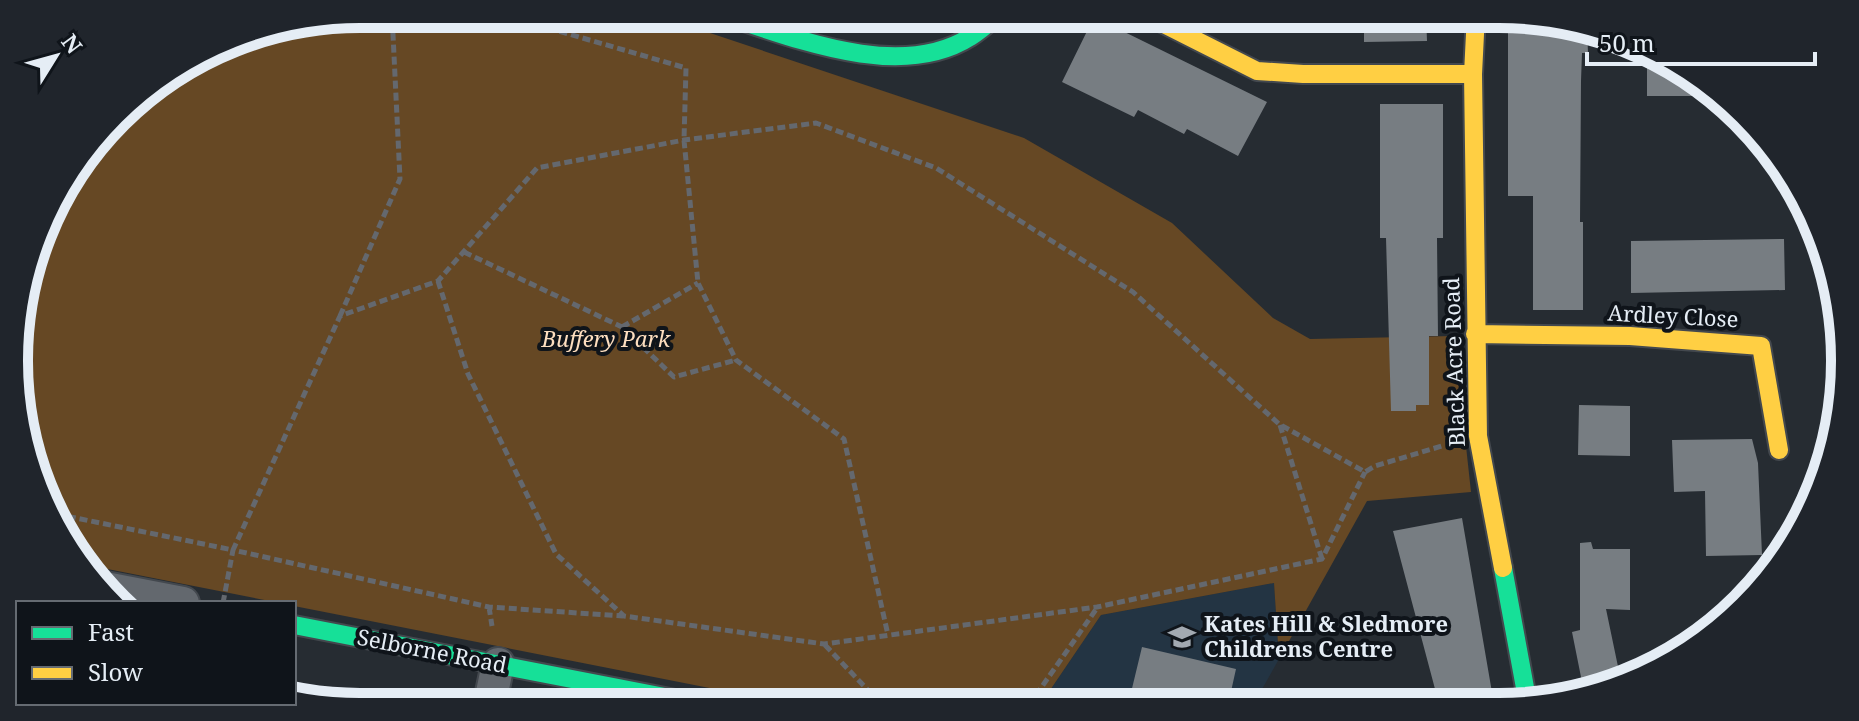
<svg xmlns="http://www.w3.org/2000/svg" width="1859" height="721" font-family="'Noto Serif',serif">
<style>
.built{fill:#233443}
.green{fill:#664824}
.building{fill:#777d82}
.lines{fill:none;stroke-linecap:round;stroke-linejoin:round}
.street-casing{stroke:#43484e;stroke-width:36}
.fast-casing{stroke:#43484e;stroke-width:22}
.slow-casing{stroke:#43484e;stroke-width:22}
.path{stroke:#64686e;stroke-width:5;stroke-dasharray:8 4;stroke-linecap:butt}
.street{stroke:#63686e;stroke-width:32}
.fast{stroke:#16e098;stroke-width:18}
.slow{stroke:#ffcf43;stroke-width:18}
.labels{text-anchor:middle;stroke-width:8;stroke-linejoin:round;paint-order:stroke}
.street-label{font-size:22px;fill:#e5edf5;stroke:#0f141a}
.park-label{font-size:22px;font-style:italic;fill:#fddebf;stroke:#0f141a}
.poi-label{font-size:22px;font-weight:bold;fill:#e5edf5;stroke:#0f141a;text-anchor:start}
.rim{fill:none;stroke:#e5edf5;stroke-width:10}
</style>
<rect width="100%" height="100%" fill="#262c32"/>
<path class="built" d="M 1274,583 L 1279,659 L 1253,705 L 1040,705 L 1101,615 Z"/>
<path class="green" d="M 361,14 L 653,14 L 1024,138 L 1172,223 L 1273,318 L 1310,339 L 1454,336 L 1471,492 L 1367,501 L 1279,659 L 1274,583 L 1101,615 L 1040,705 L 801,706 L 294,606 L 294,603 L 280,603 L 82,564 L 72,553 L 21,429 L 17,315 L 60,188 L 132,100 L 249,33 Z"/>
<path class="building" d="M 1379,14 L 1426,14 L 1427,41 L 1364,42 L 1364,17 L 1379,17 Z
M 1094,17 L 1267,102 L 1238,156 L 1187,129 L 1184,134 L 1138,110 L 1134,117 L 1062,82 Z
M 1508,28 L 1587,29 L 1588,53 L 1582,53 L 1581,81 L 1580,222 L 1583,222 L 1583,310 L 1533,310 L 1533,196 L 1508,196 Z
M 1647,54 L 1649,55 L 1720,96 L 1647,96 Z
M 1380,104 L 1443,104 L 1443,238 L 1437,238 L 1438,336 L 1429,336 L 1429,405 L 1416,405 L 1416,411 L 1391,411 L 1386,238 L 1380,238 Z
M 1784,239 L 1785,290 L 1631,293 L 1631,241 Z
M 1579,405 L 1630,406 L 1630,456 L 1578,455 Z
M 1752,439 L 1758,463 L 1762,555 L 1706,556 L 1705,491 L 1674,492 L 1672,440 Z
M 1462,518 L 1494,704 L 1439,704 L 1393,531 Z
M 1591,542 L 1593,549 L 1630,549 L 1630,610 L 1606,609 L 1621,681 L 1584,692 L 1572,632 L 1580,630 L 1580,543 Z
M 1142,647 L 1236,669 L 1228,705 L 1128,705 Z"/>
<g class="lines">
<g class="street-casing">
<path id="street" d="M 105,588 L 183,603
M 489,707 L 498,664"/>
</g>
<g class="fast-casing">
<path id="fast" d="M 720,14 C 792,37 899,82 970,37 C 980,31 990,22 999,14
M 1503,568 L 1528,704
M 294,625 L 711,706"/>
</g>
<g class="slow-casing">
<path id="slow" d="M 1144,14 L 1257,71 L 1303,74 L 1473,74
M 1476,14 L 1473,74 L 1478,436 L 1503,568
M 1475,334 L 1630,336 L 1761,346 L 1779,450"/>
</g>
<path class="path" d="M 506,14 L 548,28 L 554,14
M 548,28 L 686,68 L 684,140 L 698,283 L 736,360 L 844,439 L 888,635
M 464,252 L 622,327 L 674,377 L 736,360
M 438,281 L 468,374 L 556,554 L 624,616 L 824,644 L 1097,607 L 1322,559 L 1365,472
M 340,316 L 400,179 L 392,14
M 622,327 L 698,283
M 1280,425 L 1322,559
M 56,514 L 233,550 L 340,316 L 438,281 L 537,168 L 684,140 L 816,123 L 936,168 L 1133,292 L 1279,424 L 1365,472 L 1375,466 L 1442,446
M 223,603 L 233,550 L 489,607 L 623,616
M 489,607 L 492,626
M 825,645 L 883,706
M 1029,705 L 1097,608"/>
<use href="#street" class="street"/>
<use href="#fast" class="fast"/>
<use href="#slow" class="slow"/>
</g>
<defs>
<g id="school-bare" transform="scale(2.16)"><path d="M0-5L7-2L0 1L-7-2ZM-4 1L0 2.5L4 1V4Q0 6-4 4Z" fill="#a2a9b1" stroke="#0f141a" stroke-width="2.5" paint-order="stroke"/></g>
</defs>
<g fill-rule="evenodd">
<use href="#school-bare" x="1182" y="637"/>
</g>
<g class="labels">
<g class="street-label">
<text transform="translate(1673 316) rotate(3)" y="8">Ardley Close</text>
<text transform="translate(1454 362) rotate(-92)" y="8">Black Acre Road</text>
<text transform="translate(432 651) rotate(11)" y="8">Selborne Road</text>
</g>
<g class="park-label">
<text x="606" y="347">Buffery Park</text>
</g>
<g class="poi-label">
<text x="1204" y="632">Kates Hill &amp; Sledmore<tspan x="1204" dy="25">Childrens Centre</tspan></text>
</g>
</g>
<path d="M0 0H1859V721H0ZM360 28H1499A332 332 0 0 1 1831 360V361A332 332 0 0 1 1499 693H360A332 332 0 0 1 28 361V360A332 332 0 0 1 360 28Z" fill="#20252c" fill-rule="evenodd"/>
<path class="rim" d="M360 28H1499A332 332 0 0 1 1831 360V361A332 332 0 0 1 1499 693H360A332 332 0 0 1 28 361V360A332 332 0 0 1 360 28Z"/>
<rect x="16" y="601" width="280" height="104" fill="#0f141a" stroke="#656b72" stroke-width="2"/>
<rect x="32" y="627" width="40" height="12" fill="#16e098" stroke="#656b72" stroke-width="2"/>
<text x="88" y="641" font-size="24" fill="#e5edf5">Fast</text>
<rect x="32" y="667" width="40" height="12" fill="#ffcf43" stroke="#656b72" stroke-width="2"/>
<text x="88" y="681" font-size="24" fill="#e5edf5">Slow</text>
<g transform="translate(56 56) rotate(53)" stroke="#0f141a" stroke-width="6" paint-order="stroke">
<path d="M0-6L14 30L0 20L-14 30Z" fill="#e5edf5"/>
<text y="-12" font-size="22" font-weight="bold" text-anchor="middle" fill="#e5edf5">N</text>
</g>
<path d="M1587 52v12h228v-12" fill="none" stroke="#e5edf5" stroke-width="4"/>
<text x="1599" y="52" font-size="24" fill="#e5edf5" stroke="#0f141a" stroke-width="6" paint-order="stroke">50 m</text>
</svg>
